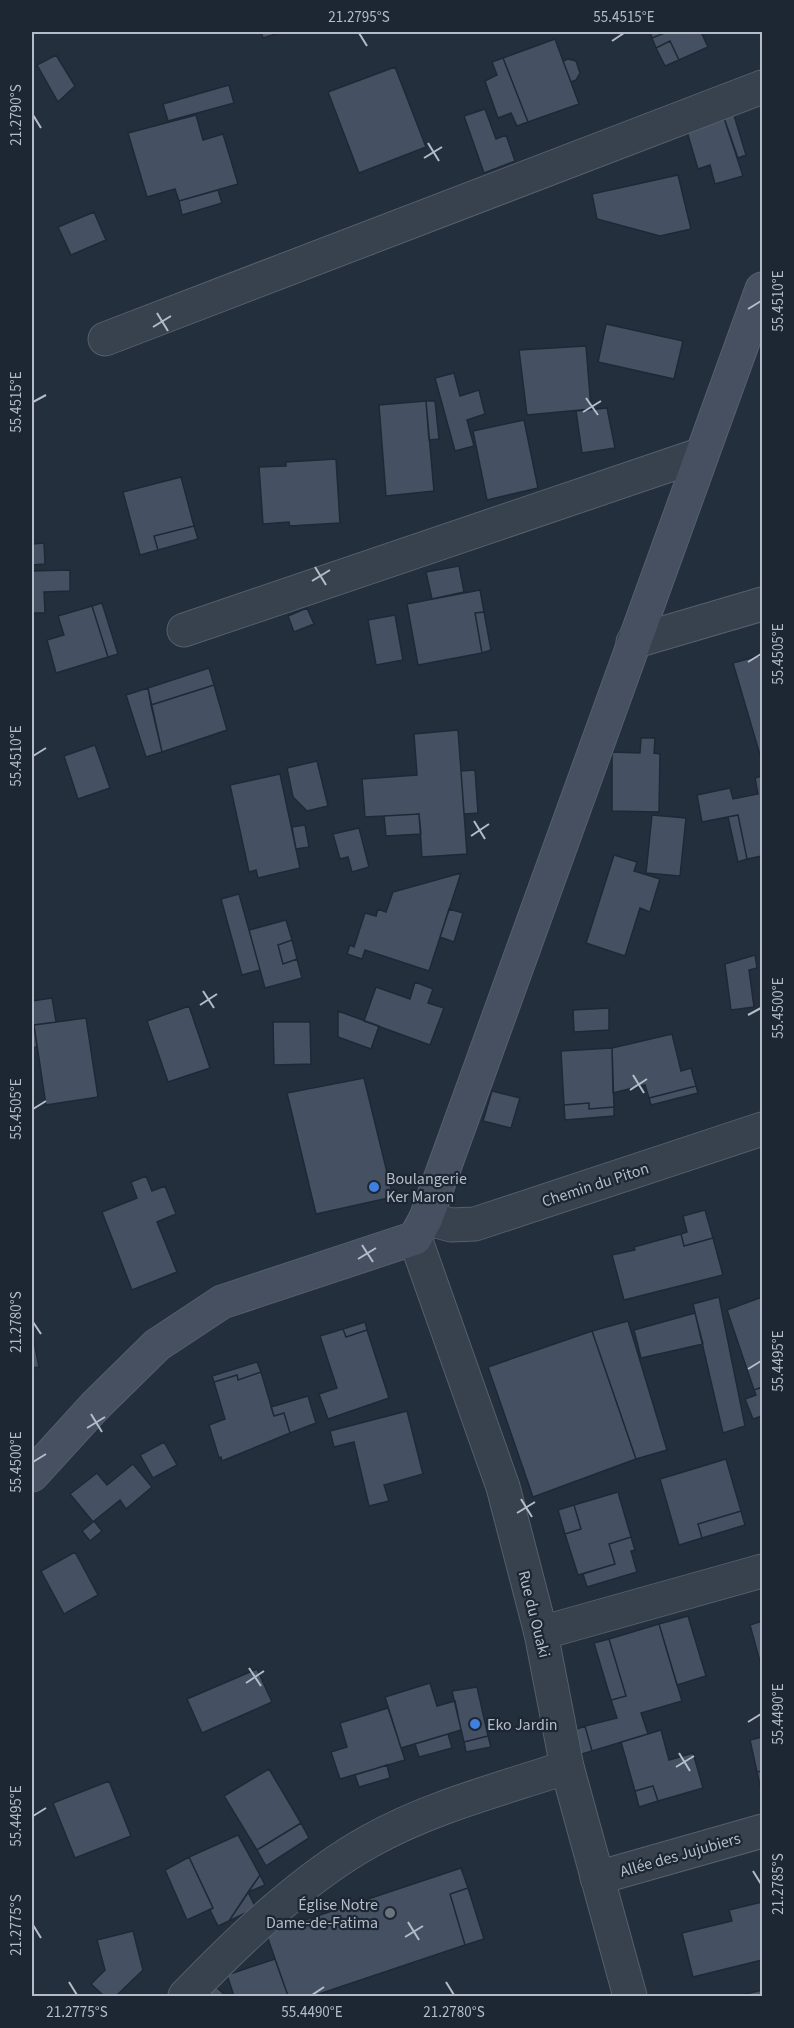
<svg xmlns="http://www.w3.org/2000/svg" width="794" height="2028" font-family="'Source Sans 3',sans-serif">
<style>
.building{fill:#455162;stroke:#1f2835;stroke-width:1.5}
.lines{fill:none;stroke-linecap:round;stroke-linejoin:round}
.minor-casing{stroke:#565f6c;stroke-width:35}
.tertiary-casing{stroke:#565f6c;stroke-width:35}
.secondary-casing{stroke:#565f6c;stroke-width:35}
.minor{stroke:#38414e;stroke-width:33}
.tertiary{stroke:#38414e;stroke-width:33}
.secondary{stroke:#465061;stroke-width:33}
.ticks{fill:none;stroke:#b4bcc9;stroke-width:2}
.shop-dot{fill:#3f7fe0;stroke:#1d2633;stroke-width:2}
.worship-dot{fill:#6b7280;stroke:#1d2633;stroke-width:2}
.labels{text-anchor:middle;stroke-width:4.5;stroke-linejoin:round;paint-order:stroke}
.poi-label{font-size:16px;fill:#b4bcc9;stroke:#1d2633;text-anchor:start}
.street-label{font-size:16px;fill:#b4bcc9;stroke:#1d2633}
.neatline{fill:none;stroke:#b4bcc9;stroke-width:2}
.ticks-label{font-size:15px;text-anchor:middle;fill:#b4bcc9}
</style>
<rect width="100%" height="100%" fill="#242f3e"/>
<path class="building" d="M 261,32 L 282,32 L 263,38 Z
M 650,32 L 667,32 L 652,38 Z
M 667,32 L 701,32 L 708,47 L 679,60 L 670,41 L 656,48 L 652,38 Z
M 555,39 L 579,104 L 528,122 L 503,58 Z
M 670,41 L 679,60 L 665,66 L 656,48 Z
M 56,55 L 75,86 L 58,102 L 37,65 Z
M 503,58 L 528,122 L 517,126 L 511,113 L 498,118 L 485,81 L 497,75 L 492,62 Z
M 568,59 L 576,61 L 580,73 L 576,80 L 571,82 L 563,61 Z
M 395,67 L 426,147 L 359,173 L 328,92 Z
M 229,85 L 234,103 L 168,121 L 163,104 Z
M 485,109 L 496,139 L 506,135 L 515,161 L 484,173 L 464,116 Z
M 733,112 L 746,155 L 738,158 L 723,115 Z
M 196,115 L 203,140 L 223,134 L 238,184 L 179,201 L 175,189 L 147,197 L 128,133 Z
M 723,115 L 743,176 L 715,184 L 710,165 L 698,169 L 685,125 Z
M 678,175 L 691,229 L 660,236 L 597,219 L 592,194 Z
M 218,190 L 222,203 L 182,215 L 179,201 Z
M 94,212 L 106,240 L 71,255 L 58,227 Z
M 606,324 L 683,341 L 674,379 L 598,362 Z
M 586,346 L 591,409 L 527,415 L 519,350 Z
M 454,373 L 460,396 L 479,390 L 485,414 L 467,420 L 474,446 L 455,451 L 435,378 Z
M 426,401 L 435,401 L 439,439 L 429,440 Z
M 426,401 L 434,491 L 386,496 L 379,405 Z
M 607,408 L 615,448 L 582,453 L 576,411 Z
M 524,420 L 538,488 L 487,500 L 473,431 Z
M 336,459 L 340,523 L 290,526 L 289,522 L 263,524 L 259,467 L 286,466 L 286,462 Z
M 181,477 L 194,526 L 154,536 L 158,550 L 140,555 L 123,492 Z
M 194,526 L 198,539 L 158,550 L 154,536 Z
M 44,543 L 45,564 L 32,565 L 32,544 Z
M 459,566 L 464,592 L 432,599 L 426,572 Z
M 70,570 L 70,591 L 44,592 L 45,613 L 32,613 L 32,571 Z
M 480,590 L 484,612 L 475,613 L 482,653 L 418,665 L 407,604 Z
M 102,603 L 118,654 L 108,657 L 92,606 Z
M 92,606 L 108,657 L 56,673 L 47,640 L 64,635 L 58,616 Z
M 307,608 L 314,624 L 294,632 L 288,616 Z
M 484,612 L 491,650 L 482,653 L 475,613 Z
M 395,615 L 403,660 L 376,665 L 368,620 Z
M 762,655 L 762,754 L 760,755 L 733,663 Z
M 209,668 L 214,685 L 151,705 L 148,688 Z
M 214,685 L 227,730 L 162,752 L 151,705 Z
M 148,688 L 162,752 L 146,757 L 126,695 Z
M 458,730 L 467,854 L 422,857 L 419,814 L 365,817 L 362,779 L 417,775 L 414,734 Z
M 641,738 L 655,738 L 654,753 L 660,754 L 659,812 L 612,811 L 612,752 L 640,753 Z
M 95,745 L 110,788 L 78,799 L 64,756 Z
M 317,761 L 328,806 L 307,811 L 293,797 L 287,768 Z
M 475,770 L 478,813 L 464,814 L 461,771 Z
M 280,774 L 300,868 L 258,878 L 256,870 L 249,872 L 230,785 Z
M 762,776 L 762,856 L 747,859 L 738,815 L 702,822 L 697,795 L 730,788 L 733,799 L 758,794 L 755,778 Z
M 419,814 L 421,834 L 386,836 L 384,816 Z
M 652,815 L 686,818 L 680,876 L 646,873 Z
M 738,815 L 747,859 L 738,862 L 728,817 Z
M 305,825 L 309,847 L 296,849 L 292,827 Z
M 359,828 L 369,867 L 352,872 L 348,857 L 340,859 L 333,834 Z
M 614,855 L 637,862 L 634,871 L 660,879 L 650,912 L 640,908 L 625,956 L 586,943 Z
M 461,873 L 429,971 L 365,950 L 362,959 L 347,954 L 350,945 L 354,947 L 365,913 L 376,916 L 378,909 L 386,912 L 393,892 Z
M 239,894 L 260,970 L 242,975 L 221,899 Z
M 449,909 L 463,913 L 454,942 L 440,937 Z
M 286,920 L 292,940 L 278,945 L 283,964 L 297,959 L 302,978 L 265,988 L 249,930 Z
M 292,940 L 297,959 L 283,964 L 278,945 Z
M 755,955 L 757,968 L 749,970 L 754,1007 L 731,1010 L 725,964 Z
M 415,982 L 433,989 L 428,1003 L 444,1008 L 430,1045 L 364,1021 L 376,987 L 410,999 Z
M 52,998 L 56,1022 L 34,1025 L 37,1047 L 32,1048 L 32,1001 Z
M 189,1006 L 210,1068 L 168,1082 L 147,1021 Z
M 609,1008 L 609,1030 L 574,1032 L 573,1010 Z
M 338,1011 L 379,1026 L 371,1049 L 338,1037 Z
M 86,1018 L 98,1097 L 46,1105 L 34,1025 Z
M 273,1022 L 310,1022 L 311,1064 L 274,1065 Z
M 672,1034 L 681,1071 L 691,1068 L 696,1086 L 649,1098 L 645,1085 L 613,1093 L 612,1048 Z
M 612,1048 L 614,1107 L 589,1109 L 589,1103 L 564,1105 L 561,1051 Z
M 364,1078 L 393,1197 L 316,1214 L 287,1093 Z
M 696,1086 L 698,1093 L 651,1105 L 649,1098 Z
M 492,1091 L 520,1098 L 511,1128 L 483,1121 Z
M 589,1103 L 589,1109 L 614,1107 L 614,1116 L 565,1120 L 564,1105 Z
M 146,1176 L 152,1191 L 165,1186 L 176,1214 L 157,1222 L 177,1272 L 132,1290 L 102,1212 L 137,1198 L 131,1182 Z
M 705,1210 L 713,1238 L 684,1246 L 681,1234 L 687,1232 L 683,1216 Z
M 681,1234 L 684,1246 L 713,1238 L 723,1275 L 624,1300 L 612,1255 L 635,1250 L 634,1247 Z
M 719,1297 L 745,1426 L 723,1433 L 693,1304 Z
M 762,1297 L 762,1387 L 754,1390 L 727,1310 Z
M 695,1313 L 703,1344 L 641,1358 L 634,1330 Z
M 628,1321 L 667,1450 L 636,1459 L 592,1331 Z
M 365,1322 L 367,1330 L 346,1337 L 343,1329 Z
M 343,1329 L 346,1337 L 367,1330 L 389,1398 L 328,1419 L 319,1394 L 337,1388 L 320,1336 Z
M 32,1331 L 39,1367 L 32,1368 Z
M 592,1331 L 636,1459 L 533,1497 L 488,1367 Z
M 257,1362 L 261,1372 L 238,1380 L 237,1375 L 214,1382 L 212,1376 Z
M 261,1372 L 274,1416 L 284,1413 L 290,1433 L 222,1461 L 221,1457 L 219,1458 L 209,1425 L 225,1419 L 214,1382 L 237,1375 L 238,1380 Z
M 762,1387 L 762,1416 L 753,1419 L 745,1399 L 756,1395 L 754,1390 Z
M 308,1396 L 316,1423 L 290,1433 L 284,1413 L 274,1416 L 271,1407 Z
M 407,1411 L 423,1474 L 384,1485 L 389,1501 L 369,1506 L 354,1442 L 334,1447 L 330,1431 Z
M 164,1442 L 177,1465 L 153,1478 L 140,1455 Z
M 726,1459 L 741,1511 L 698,1524 L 702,1538 L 679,1545 L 660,1479 Z
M 133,1464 L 152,1487 L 126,1509 L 120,1500 L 94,1521 L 102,1531 L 90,1541 L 82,1531 L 93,1522 L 70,1494 L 97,1473 L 107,1485 Z
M 618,1492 L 631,1537 L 609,1544 L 615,1564 L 578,1575 L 565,1534 L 581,1529 L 574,1505 Z
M 574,1505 L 581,1529 L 565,1534 L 558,1510 Z
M 741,1511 L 745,1525 L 702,1538 L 698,1524 Z
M 631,1537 L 635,1550 L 631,1551 L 637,1572 L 587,1587 L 583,1574 L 615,1564 L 609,1544 Z
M 75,1552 L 98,1595 L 64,1614 L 41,1571 Z
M 688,1616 L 706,1676 L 677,1685 L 659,1624 Z
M 762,1621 L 762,1669 L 750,1625 Z
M 659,1624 L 682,1701 L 641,1713 L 648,1734 L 592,1751 L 585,1726 L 617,1718 L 611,1700 L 626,1696 L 609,1639 Z
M 609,1639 L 626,1696 L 611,1700 L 594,1643 Z
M 257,1669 L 272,1702 L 202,1733 L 187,1699 Z
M 430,1683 L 437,1706 L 455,1701 L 461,1730 L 401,1748 L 385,1697 Z
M 477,1687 L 488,1736 L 464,1742 L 452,1691 Z
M 388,1708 L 405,1760 L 340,1779 L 331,1752 L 347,1747 L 340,1723 Z
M 585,1726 L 592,1751 L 575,1756 L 569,1732 Z
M 661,1730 L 669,1760 L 693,1753 L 703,1788 L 658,1801 L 653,1786 L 635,1791 L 621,1742 Z
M 448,1734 L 452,1748 L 419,1757 L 415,1744 Z
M 488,1736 L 491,1747 L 466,1752 L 464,1742 Z
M 762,1737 L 762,1771 L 757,1772 L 750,1740 Z
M 387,1765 L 390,1778 L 359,1787 L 355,1775 Z
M 269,1769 L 301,1823 L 257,1850 L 224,1796 Z
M 762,1771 L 762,1794 L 757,1772 Z
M 109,1781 L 131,1836 L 75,1858 L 53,1803 Z
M 653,1786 L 658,1801 L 639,1807 L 635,1791 Z
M 301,1823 L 309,1838 L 266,1866 L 257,1850 Z
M 238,1835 L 260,1875 L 229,1921 L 218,1926 L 210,1910 L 213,1908 L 189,1857 Z
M 189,1857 L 213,1908 L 187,1920 L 165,1870 Z
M 461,1868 L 468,1888 L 450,1894 L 465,1945 L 313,1996 L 288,1996 L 266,1933 Z
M 260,1875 L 265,1885 L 248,1892 Z
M 468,1888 L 484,1939 L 465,1945 L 450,1894 Z
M 248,1892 L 256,1908 L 229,1921 Z
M 762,1902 L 762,1960 L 693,1977 L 682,1933 L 732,1921 L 729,1910 Z
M 133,1931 L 143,1970 L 116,1996 L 104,1996 L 91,1984 L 105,1970 L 97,1940 Z
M 275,1959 L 288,1996 L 234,1996 L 227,1975 Z
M 214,1985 L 226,1996 L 202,1996 Z
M 762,1990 L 762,1996 L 738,1996 Z"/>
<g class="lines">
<g class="minor-casing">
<path id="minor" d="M 105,339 L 762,87
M 184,630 L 702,454
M 633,642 L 762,604
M 426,1218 L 451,1225 L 475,1224 L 762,1129
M 541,1633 L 762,1571
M 597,1878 L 762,1831
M 185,1996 C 238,1941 303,1878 370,1841 C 430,1807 502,1789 567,1767"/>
</g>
<g class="tertiary-casing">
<path id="tertiary" d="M 415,1238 L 503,1487 L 541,1633 L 567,1767 L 630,1996"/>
</g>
<g class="secondary-casing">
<path id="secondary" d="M 32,1475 L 95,1406 L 157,1345 L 222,1302 L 415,1238 L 426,1218 L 762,289"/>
</g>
<use href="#minor" class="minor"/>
<use href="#tertiary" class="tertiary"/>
<use href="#secondary" class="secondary"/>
</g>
<path class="ticks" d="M 359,33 L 367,46M 612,41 L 624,33M 33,115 L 41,128M 428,143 L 439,161M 424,158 L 442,147M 748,309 L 761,301M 157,313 L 168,331M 153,327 L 171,316M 586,398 L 598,415M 33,402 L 46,395M 583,412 L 601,401M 315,567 L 326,585M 312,581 L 330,570M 748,662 L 761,654M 33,756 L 46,748M 474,821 L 485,839M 471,836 L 489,824M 203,991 L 214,1008M 200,1005 L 217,994M 748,1015 L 761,1008M 633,1075 L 644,1093M 630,1090 L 647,1079M 33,1109 L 46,1101M 362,1245 L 373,1262M 358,1259 L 376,1248M 33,1322 L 41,1334M 748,1369 L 761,1361M 91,1414 L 102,1432M 87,1428 L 105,1417M 33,1462 L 46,1454M 521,1499 L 532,1517M 517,1513 L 535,1502M 249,1668 L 261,1686M 246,1683 L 264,1671M 748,1722 L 761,1714M 679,1753 L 690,1771M 676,1767 L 694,1756M 33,1816 L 46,1808M 753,1871 L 761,1884M 408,1922 L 419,1940M 33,1925 L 41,1938M 405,1937 L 423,1926M 69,1982 L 77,1995M 446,1982 L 454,1995M 312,1995 L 324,1987"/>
<g class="shop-dot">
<circle cx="374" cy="1187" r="6"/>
<circle cx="475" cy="1724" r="6"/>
</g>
<circle class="worship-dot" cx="390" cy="1913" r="6"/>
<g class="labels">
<g class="poi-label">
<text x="386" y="1184">Boulangerie<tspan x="386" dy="18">Ker Maron</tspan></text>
<text x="487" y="1730">Eko Jardin</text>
<text x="378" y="1910" text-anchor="end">Église Notre<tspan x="378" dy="18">Dame-de-Fatima</tspan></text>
</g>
<g class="street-label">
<text transform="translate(595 1184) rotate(-18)" y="6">Chemin du Piton</text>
<text transform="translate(535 1614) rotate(76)" y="6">Rue du Ouaki</text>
<text transform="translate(680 1854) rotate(-16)" y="6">Allée des Jujubiers</text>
</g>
</g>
<rect width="794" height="2028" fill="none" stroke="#1d2633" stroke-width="66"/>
<rect x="33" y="33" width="728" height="1962" class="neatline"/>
<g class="ticks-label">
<text x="359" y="22">21.2795°S</text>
<text x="624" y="22">55.4515°E</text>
<text transform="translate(16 115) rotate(-90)" y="5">21.2790°S</text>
<text transform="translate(778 301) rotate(-90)" y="5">55.4510°E</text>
<text transform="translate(16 402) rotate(-90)" y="5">55.4515°E</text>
<text transform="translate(778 654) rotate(-90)" y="5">55.4505°E</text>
<text transform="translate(16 756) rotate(-90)" y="5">55.4510°E</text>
<text transform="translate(778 1008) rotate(-90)" y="5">55.4500°E</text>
<text transform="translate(16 1109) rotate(-90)" y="5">55.4505°E</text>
<text transform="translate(16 1322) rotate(-90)" y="5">21.2780°S</text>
<text transform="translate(778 1361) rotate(-90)" y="5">55.4495°E</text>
<text transform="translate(16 1462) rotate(-90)" y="5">55.4500°E</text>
<text transform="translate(778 1714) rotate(-90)" y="5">55.4490°E</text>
<text transform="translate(16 1816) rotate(-90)" y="5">55.4495°E</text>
<text transform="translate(778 1884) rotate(-90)" y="5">21.2785°S</text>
<text transform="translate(16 1925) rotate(-90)" y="5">21.2775°S</text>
<text x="77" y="2017">21.2775°S</text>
<text x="312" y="2017">55.4490°E</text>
<text x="454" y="2017">21.2780°S</text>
</g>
</svg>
